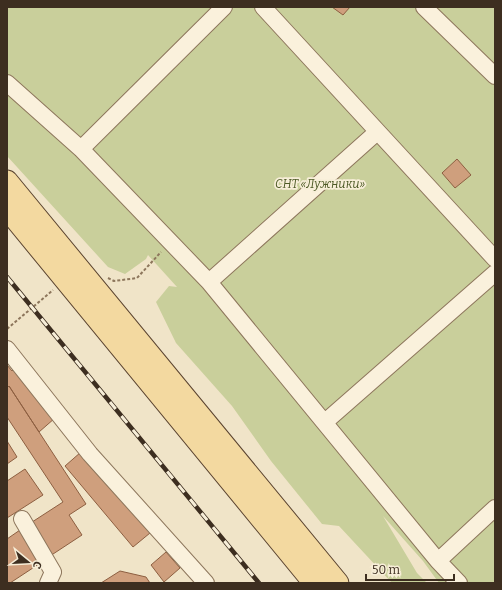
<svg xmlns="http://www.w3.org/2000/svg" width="502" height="590" font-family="Bitter,serif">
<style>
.green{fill:#c9cf9b}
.building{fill:#cf9f7d;stroke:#8d5f41}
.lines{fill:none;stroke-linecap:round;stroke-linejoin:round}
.minor-casing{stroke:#8d765c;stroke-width:18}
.major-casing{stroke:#5b4430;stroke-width:23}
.path{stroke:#8d765c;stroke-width:2;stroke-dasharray:3 2;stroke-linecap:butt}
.minor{stroke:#faf1dc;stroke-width:16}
.major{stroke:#f3d9a0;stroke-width:21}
.rail-casing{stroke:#3d2e20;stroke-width:4.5}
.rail{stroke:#f7eed8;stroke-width:3;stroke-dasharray:9;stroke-linecap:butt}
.labels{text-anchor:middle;stroke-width:3.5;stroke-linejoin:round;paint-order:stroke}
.park-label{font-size:12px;font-style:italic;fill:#4d5a26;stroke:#f7eed8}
</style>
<rect width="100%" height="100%" fill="#f0e4c8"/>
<path class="green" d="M 7,7 L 495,7 L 495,583 L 439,583 L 423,561 L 383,516 L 417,573 L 427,583 L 392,583 L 339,526 L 322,524 L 271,461 L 232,406 L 176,343 L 156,302 L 169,286 L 177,287 L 148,255 L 146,259 L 125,274 L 108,267 L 7,156 Z"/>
<path class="building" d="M 332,7 L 350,7 L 343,15 Z
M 457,159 L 471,175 L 455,188 L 442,173 Z
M 7,365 L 12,371 L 14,369 L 55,418 L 39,432 L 9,386 L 7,388 Z
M 9,386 L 86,504 L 69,515 L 82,535 L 50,556 L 29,524 L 63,502 L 7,417 L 7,388 Z
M 7,441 L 17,457 L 7,464 Z
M 81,452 L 150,533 L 133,547 L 65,466 Z
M 25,469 L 43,495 L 7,518 L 7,481 Z
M 20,530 L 42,562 L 10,583 L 7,583 L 7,539 Z
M 166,552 L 180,568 L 164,582 L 151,565 Z
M 120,571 L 146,577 L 150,583 L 101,583 Z"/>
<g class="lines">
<g class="minor-casing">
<path id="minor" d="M 263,7 L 495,259
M 424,7 L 495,76
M 7,83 L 81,149 L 209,282 L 438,561 L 459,583
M 81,149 L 224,7
M 209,282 L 377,132
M 7,349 L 90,454 L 206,583
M 325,422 L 495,273
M 22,519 L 53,572 L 48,583
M 438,561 L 495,508"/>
</g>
<g class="major-casing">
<path id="major" d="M 7,181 L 338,583
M 7,209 L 314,583"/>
</g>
<path class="path" d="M 108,278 L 114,281 L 137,278 L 161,252
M 7,329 L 53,290"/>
<use href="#minor" class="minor"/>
<use href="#major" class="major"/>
<g class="rail-casing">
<path id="rail" d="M 7,277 L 259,583"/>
</g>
<use href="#rail" class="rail"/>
</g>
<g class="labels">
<g class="park-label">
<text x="320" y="188">СНТ «Лужники»</text>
</g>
</g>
<rect width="502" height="590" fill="none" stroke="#3d2e20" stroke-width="16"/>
<g transform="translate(28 562) rotate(108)" stroke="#f7eed8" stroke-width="3" paint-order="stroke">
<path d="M0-3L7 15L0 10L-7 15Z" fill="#3d2e20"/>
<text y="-6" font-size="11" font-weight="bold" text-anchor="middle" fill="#3d2e20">С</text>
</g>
<path d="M366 574v6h88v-6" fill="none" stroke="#3d2e20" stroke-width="2"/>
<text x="372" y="574" font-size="12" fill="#3d2e20" stroke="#f7eed8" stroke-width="3" paint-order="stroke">50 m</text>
</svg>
